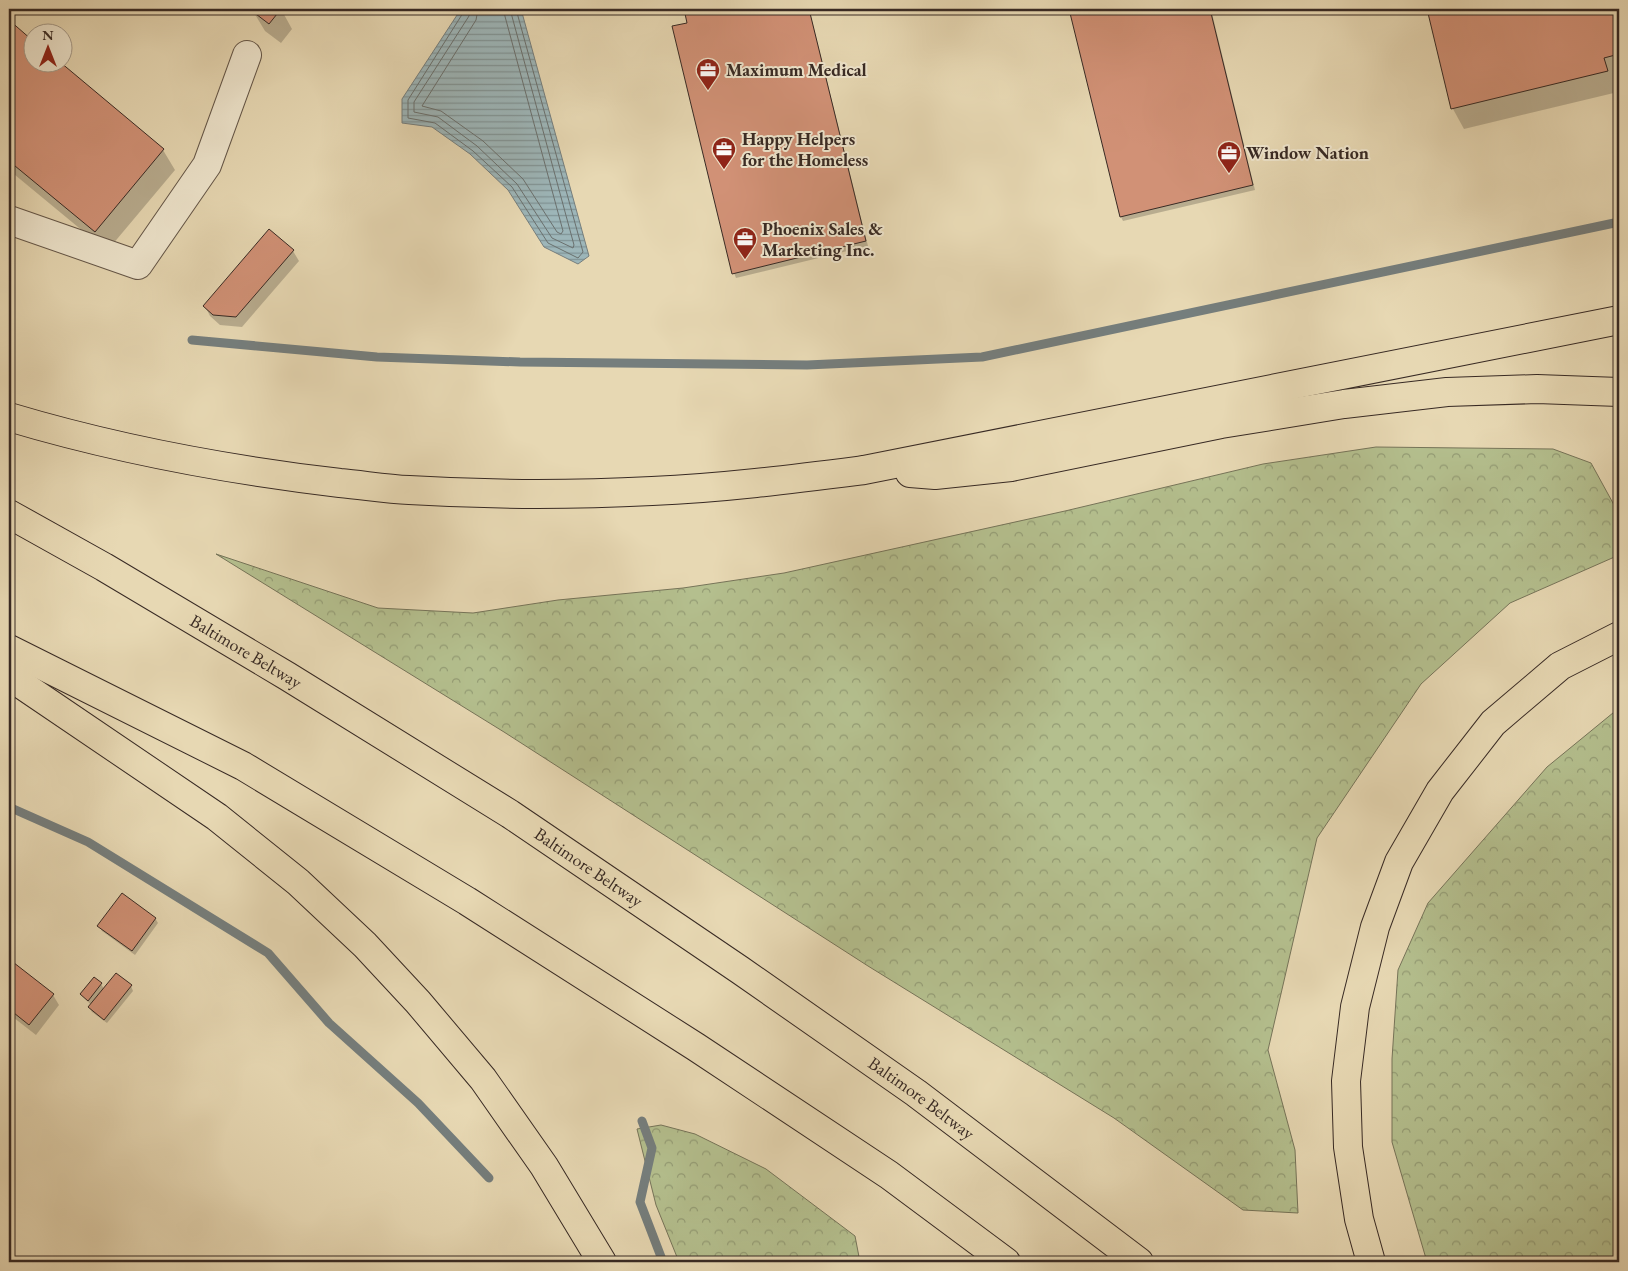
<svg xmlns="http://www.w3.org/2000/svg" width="1628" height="1271" font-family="'EB Garamond',serif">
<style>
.forest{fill:url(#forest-crowns);stroke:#767459}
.water{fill:url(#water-rules);stroke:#757e7d}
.shadow{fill:#0003}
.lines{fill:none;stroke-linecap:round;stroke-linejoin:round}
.shore{stroke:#6a706e;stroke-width:1}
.stream{stroke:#757e7d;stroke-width:9}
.building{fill:#d19176;stroke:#382a24}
.minor-casing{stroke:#645648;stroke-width:30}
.highway-casing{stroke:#382a24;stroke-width:30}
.minor{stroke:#efe6ce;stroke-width:28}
.highway{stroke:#e7d8b3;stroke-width:28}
.labels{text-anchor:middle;stroke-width:4;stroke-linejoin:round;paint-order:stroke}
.poi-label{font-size:18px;font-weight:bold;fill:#382a24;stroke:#efe6ce;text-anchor:start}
.street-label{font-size:18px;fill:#382a24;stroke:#efe6ce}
</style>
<defs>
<pattern id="forest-crowns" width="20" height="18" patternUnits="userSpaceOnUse" patternTransform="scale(1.25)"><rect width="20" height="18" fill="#b4bf8e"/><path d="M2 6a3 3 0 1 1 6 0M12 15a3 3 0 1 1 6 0" fill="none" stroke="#939b74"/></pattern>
<pattern id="water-rules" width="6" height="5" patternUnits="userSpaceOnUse" patternTransform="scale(1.25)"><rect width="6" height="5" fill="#9db6b9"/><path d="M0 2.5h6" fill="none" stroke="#819496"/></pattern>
</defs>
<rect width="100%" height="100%" fill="#e7d8b3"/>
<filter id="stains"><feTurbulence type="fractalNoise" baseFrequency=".004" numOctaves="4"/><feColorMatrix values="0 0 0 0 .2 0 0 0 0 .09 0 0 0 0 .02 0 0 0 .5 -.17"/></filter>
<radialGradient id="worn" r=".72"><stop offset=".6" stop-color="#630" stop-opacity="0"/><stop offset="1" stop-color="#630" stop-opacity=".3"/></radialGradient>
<path class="forest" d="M 1376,447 L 1553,449 L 1591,463 L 1619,514 L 1619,555 L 1510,603 L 1421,684 L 1317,838 L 1268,1050 L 1295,1150 L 1298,1213 L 1243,1210 L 1114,1118 L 868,966 L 504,732 L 216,554 L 378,608 L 473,613 L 558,600 L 683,588 L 784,573 L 1065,511 L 1263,464 Z
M 1619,708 L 1619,1262 L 1427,1262 L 1392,1142 L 1392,1059 L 1398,970 L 1428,903 L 1547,767 Z
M 661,1125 L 695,1134 L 766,1169 L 855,1236 L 860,1262 L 679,1262 L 656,1205 L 637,1129 Z"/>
<path class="water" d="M 461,9 L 521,9 L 589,256 L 578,264 L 544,247 L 508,190 L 470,154 L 432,127 L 402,123 L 402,99 Z"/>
<path class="shadow" d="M 255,9 L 281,9 L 292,29 L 281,43 L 265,31 L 253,11 Z
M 685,9 L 809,9 L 868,246 L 736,278 L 734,273 Z
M 1071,9 L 1211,9 L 1255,190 L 1123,221 L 1121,217 Z
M 1428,9 L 1619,9 L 1619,77 L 1615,78 L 1618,92 L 1464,129 L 1453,109 Z
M 9,21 L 32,41 L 32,62 L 58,62 L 163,150 L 175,170 L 107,251 L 9,170 Z
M 270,231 L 293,251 L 299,261 L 242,327 L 220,325 L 210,316 L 205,306 Z
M 155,918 L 158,923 L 135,955 L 102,931 L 99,926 Z
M 9,960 L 53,995 L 59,1005 L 36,1035 L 9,1014 Z
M 95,979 L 101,984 L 104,989 L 131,986 L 133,991 L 107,1023 L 92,1012 L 89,1007 L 91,1005 L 81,994 Z"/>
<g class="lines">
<path class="shore" d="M 464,9 L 463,13 L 408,100 L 408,118 L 435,123 L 473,151 L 512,187 L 548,243 L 578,258 L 583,252 L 516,9
M 471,9 L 469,16 L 414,102 L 414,112 L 438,117 L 477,146 L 517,184 L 552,238 L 573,248 L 574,245 L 510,9
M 478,9 L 476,20 L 422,106 L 441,111 L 483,141 L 523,179 L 557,232 L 561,234 L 563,231 L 503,9"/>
<path class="stream" d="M 192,340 L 377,357 L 520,362 L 807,365 L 982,357 L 1619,222
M 9,807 L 88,842 L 268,953 L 329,1023 L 418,1103 L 489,1178
M 642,1121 L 652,1148 L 640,1202 L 663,1262"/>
</g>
<path class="building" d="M 253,9 L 281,9 L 269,24 L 252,11 Z
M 684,9 L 809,9 L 866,241 L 732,274 L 672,26 L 687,23 Z
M 1069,9 L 1210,9 L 1253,185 L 1120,217 Z
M 1427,9 L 1619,9 L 1619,54 L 1604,58 L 1608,71 L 1451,109 Z
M 9,20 L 32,40 L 32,62 L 60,62 L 164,149 L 95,232 L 9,161 Z
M 269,229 L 294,250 L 236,317 L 213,315 L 203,306 Z
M 122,893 L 156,918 L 132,951 L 97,926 Z
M 9,959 L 54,994 L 29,1025 L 9,1009 Z
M 116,973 L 132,985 L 104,1020 L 88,1007 Z
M 94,977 L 102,983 L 88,1001 L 80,994 Z"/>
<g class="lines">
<g class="minor-casing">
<path id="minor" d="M 9,220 L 138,265 L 207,165 L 247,55"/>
</g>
<g class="highway-casing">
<g id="highway">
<path d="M 9,417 C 116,449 229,470 340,483 C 363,485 386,489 409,490 C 490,495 571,495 652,491 C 723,488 793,479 864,470 L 1619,320"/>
<path d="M 910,473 L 935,475 L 1011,467 L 1221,424 L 1344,404 L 1447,392 L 1537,389 L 1619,392"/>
<path id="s1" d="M 9,514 L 104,567 L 287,676 L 510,814 L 740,970 L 916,1093 L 1139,1262"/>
<path d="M 9,649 L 243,766 L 467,901 L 696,1047 L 889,1175 L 1006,1262"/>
<path d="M 9,676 L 217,817 L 298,882 L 365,945 L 418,1002 L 483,1079 L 544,1166 L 602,1262"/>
<path d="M 1371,1262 L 1359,1219 L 1348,1147 L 1346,1081 L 1355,1007 L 1375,927 L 1399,862 L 1440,791 L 1493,723 L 1560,666 L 1619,636"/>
</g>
</g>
<use href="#minor" class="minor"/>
<use href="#highway" class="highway"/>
</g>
<defs>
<g id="office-pin" transform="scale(1.25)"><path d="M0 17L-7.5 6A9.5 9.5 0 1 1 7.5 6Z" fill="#8f2418" stroke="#efe6ce"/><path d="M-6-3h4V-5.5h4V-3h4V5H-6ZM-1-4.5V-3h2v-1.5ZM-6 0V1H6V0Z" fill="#fff"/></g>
</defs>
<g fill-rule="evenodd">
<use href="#office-pin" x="708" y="70"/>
<use href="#office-pin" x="724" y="149"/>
<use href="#office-pin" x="1229" y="153"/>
<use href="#office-pin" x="745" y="239"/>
</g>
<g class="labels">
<g class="poi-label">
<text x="726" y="76">Maximum Medical</text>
<text x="742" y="145">Happy Helpers<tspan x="742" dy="21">for the Homeless</tspan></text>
<text x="1246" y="159">Window Nation</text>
<text x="762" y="235">Phoenix Sales &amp;<tspan x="762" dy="21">Marketing Inc.</tspan></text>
</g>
<g class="street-label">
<text dy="6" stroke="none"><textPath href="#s1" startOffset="274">Baltimore Beltway</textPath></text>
<text dy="6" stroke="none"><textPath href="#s1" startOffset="679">Baltimore Beltway</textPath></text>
<text dy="6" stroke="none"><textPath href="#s1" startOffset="1084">Baltimore Beltway</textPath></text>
</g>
</g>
<rect width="1628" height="1271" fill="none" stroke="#e7d8b3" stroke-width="30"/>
<rect x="10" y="10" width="1608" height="1251" fill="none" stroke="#382a24" stroke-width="2.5"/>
<rect x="15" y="15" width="1598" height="1241" fill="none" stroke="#382a24"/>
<g transform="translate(48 48)"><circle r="24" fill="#efe6ce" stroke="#a69b8a"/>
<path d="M0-4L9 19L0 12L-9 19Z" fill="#8f2418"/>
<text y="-8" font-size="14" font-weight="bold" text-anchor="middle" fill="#382a24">N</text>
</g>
<rect width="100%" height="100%" filter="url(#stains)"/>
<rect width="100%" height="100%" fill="url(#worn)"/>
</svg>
